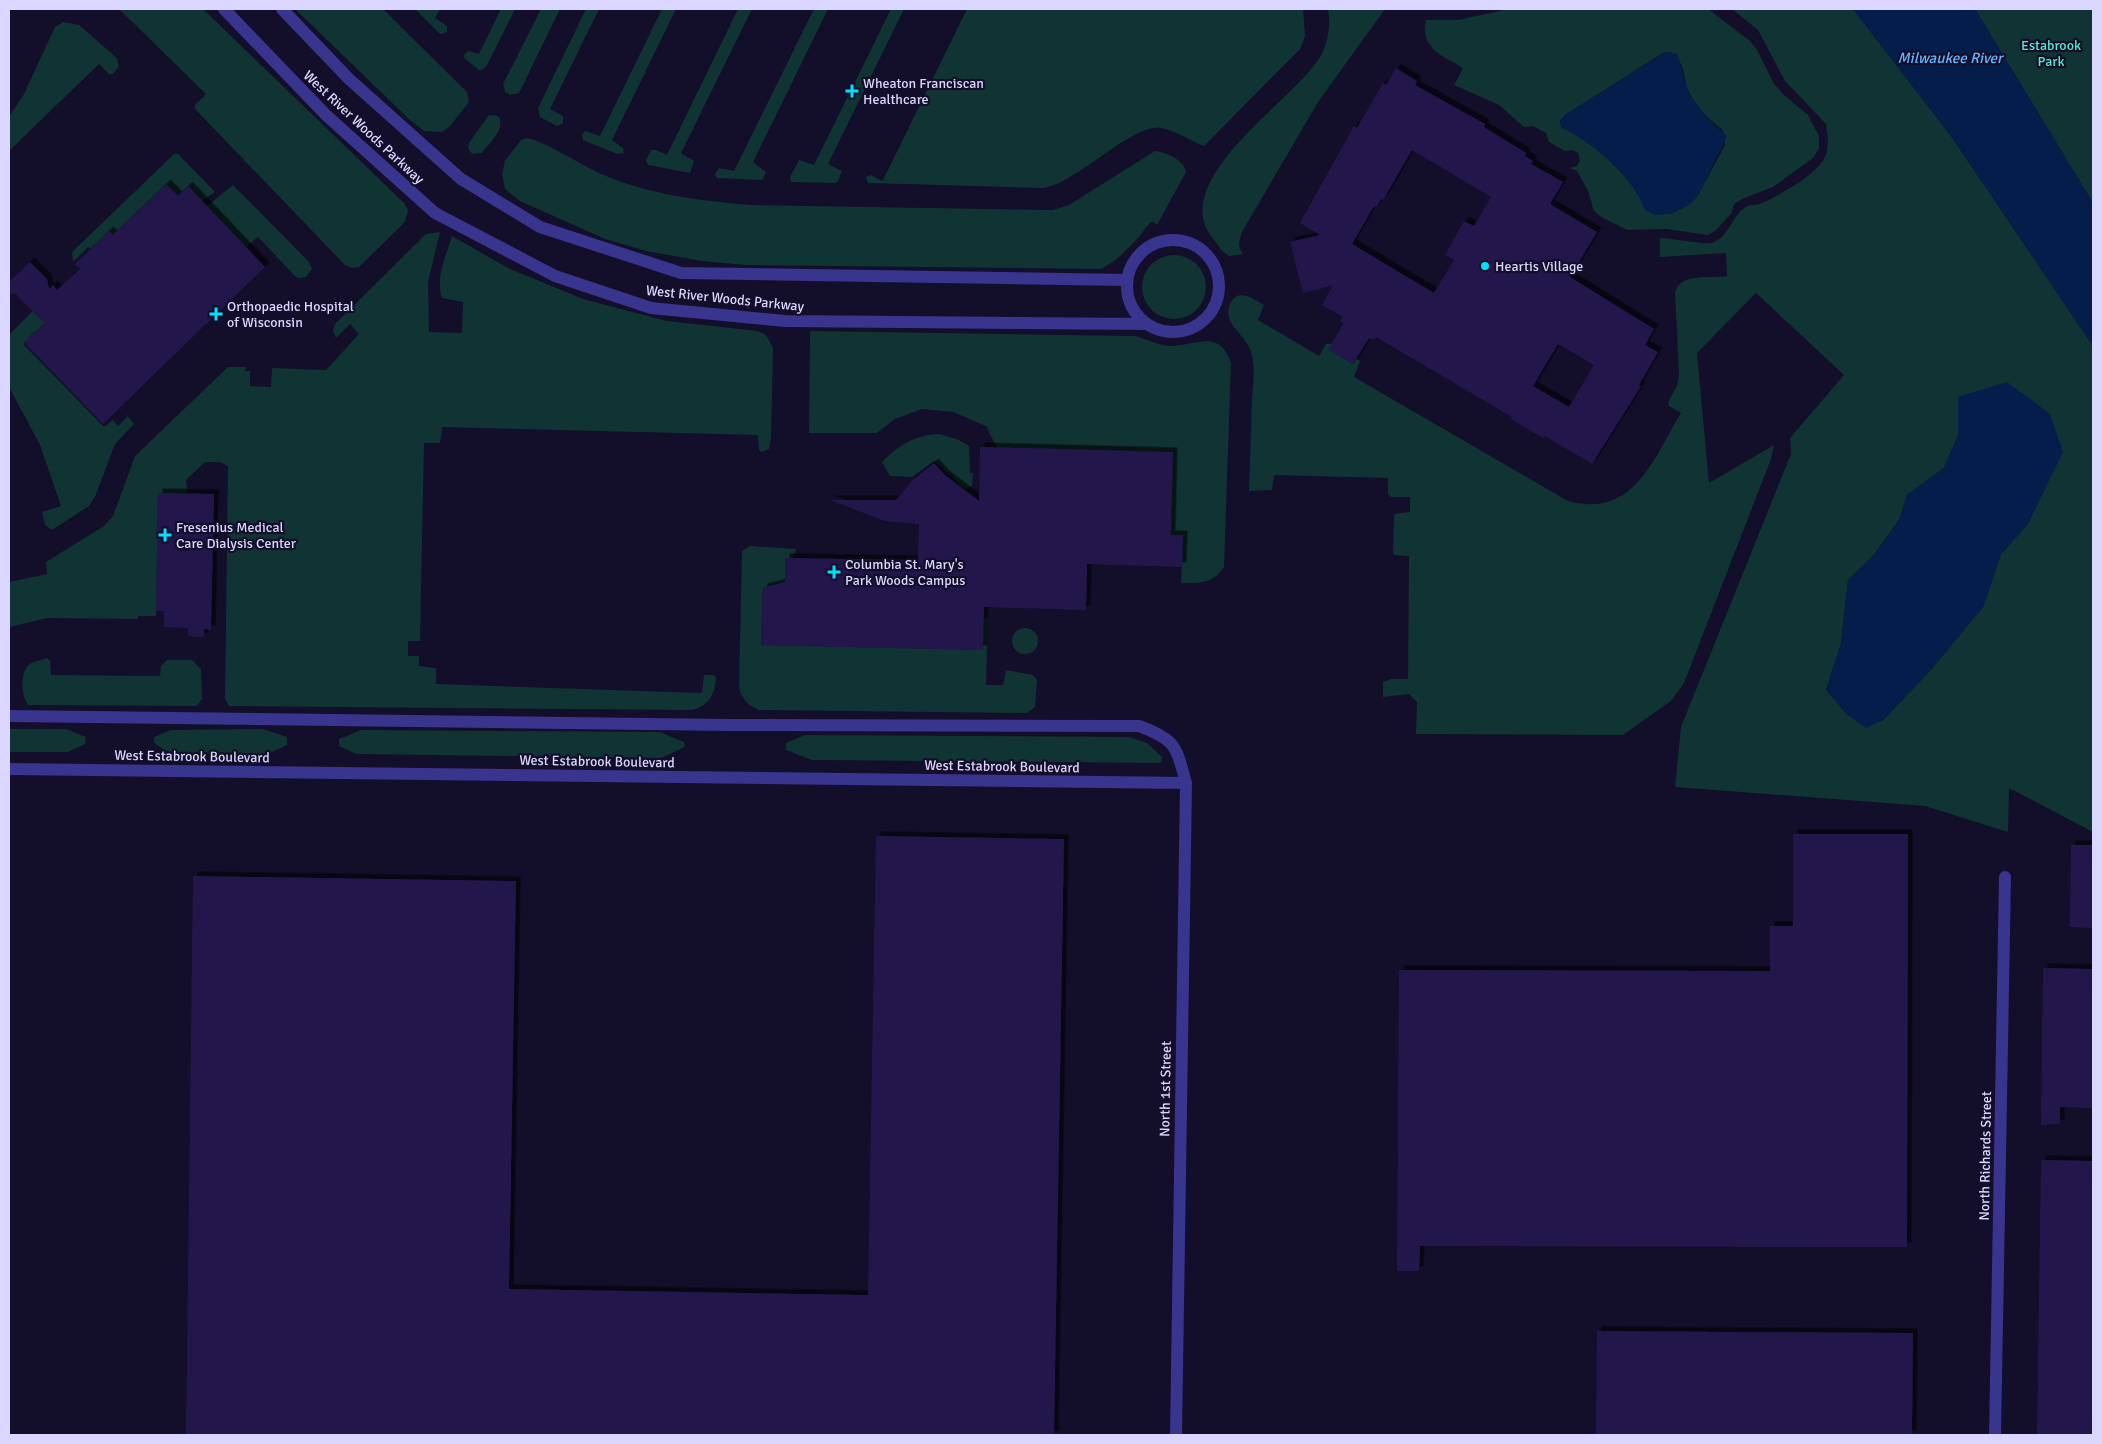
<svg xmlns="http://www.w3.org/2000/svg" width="2102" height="1444" font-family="Signika,sans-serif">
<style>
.green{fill:#103433;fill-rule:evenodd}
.water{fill:#051d4b}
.building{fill:#23184c;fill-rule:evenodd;filter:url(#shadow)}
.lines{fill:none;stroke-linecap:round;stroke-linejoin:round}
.minor{stroke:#39348d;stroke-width:12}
.poi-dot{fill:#02e0ff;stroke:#130e29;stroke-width:2}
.labels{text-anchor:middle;stroke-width:4.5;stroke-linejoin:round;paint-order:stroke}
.park-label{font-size:14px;fill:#56ebc9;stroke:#130e29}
.poi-label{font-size:14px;fill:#dbd6ff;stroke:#130e29;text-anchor:start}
.street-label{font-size:14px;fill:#dbd6ff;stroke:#130e29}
.water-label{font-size:15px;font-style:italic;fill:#64b4ff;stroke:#130e29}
</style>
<defs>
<filter id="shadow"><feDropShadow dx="4.5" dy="-4.5" stdDeviation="0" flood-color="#0009"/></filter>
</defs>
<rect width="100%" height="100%" fill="#130e29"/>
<path class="green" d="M 119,9 L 203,9 L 404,203 L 408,210 L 405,222 L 359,267 L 352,268 L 345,265 L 195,109 L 195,105 L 206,94 Z
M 295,9 L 383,9 L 467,92 L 469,102 L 450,126 L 442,132 L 424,131 L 410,120 Z
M 415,9 L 440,9 L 435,18 L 447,26 L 447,32 L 440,34 Z
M 501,9 L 515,9 L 486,67 L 480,71 L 464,58 L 464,55 L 468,51 L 479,54 Z
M 541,9 L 560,9 L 519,93 L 510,95 L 505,92 L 503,84 Z
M 586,9 L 599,9 L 550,109 L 563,116 L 563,123 L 557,126 L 540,117 L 538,108 Z
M 662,9 L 676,9 L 612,140 L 623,148 L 624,153 L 617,154 L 583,140 L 582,135 L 585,131 L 600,136 Z
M 738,9 L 752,9 L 681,153 L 694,161 L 690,173 L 648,165 L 646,160 L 651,150 L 656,150 L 667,155 Z
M 814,9 L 828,9 L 753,162 L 766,172 L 762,180 L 717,178 L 715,174 L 719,168 L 734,171 Z
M 891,9 L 904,9 L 828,164 L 842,171 L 838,181 L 835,183 L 791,182 L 790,177 L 799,160 L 814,165 Z
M 967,9 L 1303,9 L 1305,36 L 1300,49 L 1204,146 C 1191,141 1176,131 1162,128 C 1133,122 1077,184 1043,188 L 868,183 L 866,177 L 871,175 L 882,181 L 884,178 Z
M 1328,9 L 1385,9 L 1318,102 L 1242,232 C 1239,241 1237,246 1243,254 L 1229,256 C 1222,252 1218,245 1213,239 C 1166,181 1290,103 1318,60 C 1328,46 1331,25 1328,9 Z
M 1509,9 L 1708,9 L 1750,41 L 1757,50 L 1774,84 L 1784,95 L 1808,115 L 1819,136 L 1819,148 L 1813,158 L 1773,187 L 1742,199 L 1734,204 L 1731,214 L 1715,231 L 1708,235 L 1667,229 L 1627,230 L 1601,217 L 1594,211 L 1588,191 L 1577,171 L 1570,168 L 1577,166 L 1580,160 L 1578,153 L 1573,150 L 1565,151 L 1549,142 L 1546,133 L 1533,126 L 1524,127 L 1499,105 L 1454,85 L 1463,68 C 1443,56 1419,48 1426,20 L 1458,20 ZM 1670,52 C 1689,67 1681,76 1690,94 C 1697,108 1709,120 1722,129 L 1725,145 L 1698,195 L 1646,210 C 1633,177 1593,142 1561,127 L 1560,121 L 1565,115 L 1663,53 Z
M 1732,9 L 1853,9 L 1951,136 L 2093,346 L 2093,832 L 2009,788 L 2008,832 L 1925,806 L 1675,787 L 1681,727 L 1791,454 L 1790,438 L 1844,375 L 1756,293 L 1697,353 L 1709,483 L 1774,445 L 1771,459 L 1684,683 L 1671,701 L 1623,735 L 1416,734 L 1417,702 L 1409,694 L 1383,697 L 1383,682 L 1391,679 L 1408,679 L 1409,556 L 1394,555 L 1393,552 L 1394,514 L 1410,512 L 1410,497 L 1391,497 L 1388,494 L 1388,478 L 1274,475 L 1272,490 L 1249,491 C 1250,461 1251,430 1252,399 C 1253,383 1256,364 1250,349 C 1244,333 1220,322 1231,302 C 1239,288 1254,299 1264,305 L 1258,320 L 1319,356 L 1326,344 L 1332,344 L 1329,350 L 1353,364 L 1357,359 L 1360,361 L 1354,377 L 1568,501 C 1634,519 1653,459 1681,413 L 1669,406 L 1668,402 L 1677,386 L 1679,374 L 1675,292 C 1682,272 1709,279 1727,276 L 1726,253 L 1660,257 L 1660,238 C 1671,238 1706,245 1712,243 C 1730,236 1732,215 1746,207 C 1750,204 1755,206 1760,204 C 1779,195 1823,173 1827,151 C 1829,143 1827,132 1826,124 L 1785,81 L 1758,30 ZM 1958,397 L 2028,524 L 2001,554 L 1983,607 L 1929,672 L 1883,720 L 1826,690 L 1841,644 L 1848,580 L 1873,556 L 1899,520 L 1907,495 L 1944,468 L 1958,435 Z
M 1975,9 L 2093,9 L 2093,203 Z
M 63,22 L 79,25 L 117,58 L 119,66 L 113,74 L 109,74 L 99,64 L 9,151 L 9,117 L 24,94 L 55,27 Z
M 489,115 L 498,116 C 507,128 489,143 482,153 L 472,154 L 468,148 L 469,143 Z
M 527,138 C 548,143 578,163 599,173 C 646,194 700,201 751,205 L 1053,210 L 1069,205 L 1155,151 C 1165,152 1185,160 1186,172 L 1157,225 L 1152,221 C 1145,227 1143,233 1137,239 C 1126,251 1115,262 1101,269 L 745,265 L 702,261 L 646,251 L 605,239 L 520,201 L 505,189 L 502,174 L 505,161 L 521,140 Z
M 174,154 L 178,154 L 215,192 L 202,201 L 188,186 L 178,196 L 166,185 L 113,235 L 109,231 L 91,249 L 88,247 L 73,262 L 72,252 Z
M 233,185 L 309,262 L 312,269 L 306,277 L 299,278 L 295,276 L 258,237 L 246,247 L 207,206 Z
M 440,232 L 428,282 L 429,332 L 462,333 L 463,302 L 442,298 C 435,278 446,256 452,236 L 508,268 L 583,299 L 667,321 L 758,331 L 766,335 L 773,348 L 771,439 L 769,449 L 761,452 L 759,450 L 758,435 L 442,427 L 440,443 L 424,443 L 420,641 L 408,641 L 408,656 L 419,656 L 419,666 L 436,668 L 436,684 L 702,693 L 704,675 L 714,675 L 716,678 C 715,694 709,706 692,710 L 229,706 L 225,699 L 228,466 L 220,462 L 205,462 L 186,480 L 187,493 L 158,493 L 156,616 L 138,616 L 138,619 L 47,618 L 9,627 L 9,582 L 47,574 L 46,562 L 104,526 L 113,516 L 135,456 L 228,367 L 246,367 L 245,371 L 250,371 L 250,386 L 271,387 L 272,368 L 326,370 L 359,334 L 350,324 L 336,338 L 333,331 L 335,324 L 426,234 Z
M1142 287a32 32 0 1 1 64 0a32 32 0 1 1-64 0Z
M 33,311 L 41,320 L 48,321 L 23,344 L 104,427 L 113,420 L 118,426 L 127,417 L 126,414 L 134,424 L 115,444 L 95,497 L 89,506 L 52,530 L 45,525 L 42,512 L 61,506 L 40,445 L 9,387 L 9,335 Z
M 810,331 L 1135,336 C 1146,339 1158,345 1169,346 C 1194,347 1219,327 1231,363 L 1224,567 C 1213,584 1200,583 1181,583 L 1183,535 L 1171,536 L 1173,452 L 997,448 L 986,426 L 953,412 L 922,409 L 895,419 L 877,433 L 809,433 Z
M 939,434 L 959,440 L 969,446 L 970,473 L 973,473 L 972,486 L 966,490 L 934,461 L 912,477 L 890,476 L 882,462 C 899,445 915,435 939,434 Z
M 750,546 L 796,549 L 792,559 L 785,558 L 785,582 L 763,588 L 761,645 L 983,650 L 984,618 L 988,618 L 986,685 L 1003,685 L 1006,670 L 1033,675 L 1037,680 L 1035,707 L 1027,713 L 759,710 C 748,705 742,700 739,687 L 742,551 Z
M1012 641a13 13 0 1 1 26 0a13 13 0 1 1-26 0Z
M 47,658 L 50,661 L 51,675 L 160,676 L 161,666 L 167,660 L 192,660 L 201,669 L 202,699 L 197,706 L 28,705 C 21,695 19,671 31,663 C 36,661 42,660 47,658 Z
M 9,729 L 66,729 L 86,737 L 85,744 L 68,752 L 9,752 Z
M 263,729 L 287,737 L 287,745 L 266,755 L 171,754 L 154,743 L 154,737 L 171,730 Z
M 361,730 L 660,732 L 684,742 L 685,747 L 661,758 L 356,754 L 339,746 L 339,739 Z
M 805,735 L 1129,737 L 1147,743 L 1162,757 L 1161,763 L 812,760 L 786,750 L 786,743 Z"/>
<path class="water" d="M 1853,9 L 1975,9 L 2093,203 L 2093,346 L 1951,136 Z
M 1670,52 L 1677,54 L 1689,94 L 1709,120 L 1727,136 L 1698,196 L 1689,205 L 1671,214 L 1655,215 L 1645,210 C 1633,176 1593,142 1561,127 L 1560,121 L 1565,115 L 1664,53 Z
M 2007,382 L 2050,414 L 2063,452 L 2028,524 L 2001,554 L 1983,607 L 1929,672 L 1883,720 L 1866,728 L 1846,714 L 1826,690 L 1841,644 L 1848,580 L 1873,556 L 1899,521 L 1907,495 L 1944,468 L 1958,435 L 1958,397 Z"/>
<path class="building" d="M 1396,68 L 1417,81 L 1415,85 L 1485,124 L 1484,127 L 1526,153 L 1525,156 L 1533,161 L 1531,164 L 1563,182 L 1550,204 L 1597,232 L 1570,277 L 1654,329 L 1645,345 L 1658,352 L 1639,385 L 1641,386 L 1592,464 L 1545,436 L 1543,438 L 1511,419 L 1512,417 L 1376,337 L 1373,340 L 1369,338 L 1353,364 L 1328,350 L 1344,323 L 1340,321 L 1343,317 L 1322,305 L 1333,285 L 1303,293 L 1290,242 L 1320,235 L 1300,223 L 1354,126 L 1357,128 L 1383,83 L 1386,85 ZM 1412,150 L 1491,197 L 1474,226 L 1464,221 L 1445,255 L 1454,260 L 1434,293 L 1352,244 L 1374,206 L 1376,207 L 1381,199 L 1383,200 ZM 1558,344 L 1594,365 L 1569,407 L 1533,386 Z
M 166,184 L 178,196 L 188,186 L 265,267 L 103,424 L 24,342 L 45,324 L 16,294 L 9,294 L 9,282 L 30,262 L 47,279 L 49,289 L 53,285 L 57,290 L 80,269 L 75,264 L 109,231 L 113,235 Z
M 980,447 L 1173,452 L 1171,535 L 1183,535 L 1182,567 L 1087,564 L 1086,610 L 984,607 L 983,650 L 761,645 L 763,588 L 785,582 L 785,558 L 918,560 L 919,524 L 885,521 L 830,500 L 896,500 L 913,480 L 934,463 L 945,475 L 979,501 Z
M 158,493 L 214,494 L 211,630 L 204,629 L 204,637 L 188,636 L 188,628 L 164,627 L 164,611 L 156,611 Z
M 1793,834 L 1908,834 L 1907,1247 L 1420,1246 L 1419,1271 L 1397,1271 L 1399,970 L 1770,971 L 1770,926 L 1793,926 Z
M 876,836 L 1064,839 L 1054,1435 L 186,1435 L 193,876 L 516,881 L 509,1289 L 868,1295 Z
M 2071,845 L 2093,845 L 2093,928 L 2070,927 Z
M 2043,968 L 2093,969 L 2093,1108 L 2060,1107 L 2060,1124 L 2041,1125 Z
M 2041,1160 L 2093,1161 L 2093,1435 L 2037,1435 Z
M 1597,1331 L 1913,1333 L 1912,1435 L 1596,1435 Z"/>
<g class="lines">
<path class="minor" d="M 224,9 L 326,115 L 435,213 L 555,276 L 651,308 L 785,321 L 1146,324
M 282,9 L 349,79 L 461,179 L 540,227 L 681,273 L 1127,280
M1127 286a46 46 0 1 1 92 0a46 46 0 1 1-92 0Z
M 9,716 L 728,725 L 1139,726 C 1177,740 1176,747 1186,783 L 1176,1435
M 9,769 L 1186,783
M 1995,1435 L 2005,877"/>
</g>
<g class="poi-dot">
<path d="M849.5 83.5h5v5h5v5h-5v5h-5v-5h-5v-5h5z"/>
<circle cx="1485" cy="266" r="5"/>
<path d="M213.5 306.5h5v5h5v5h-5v5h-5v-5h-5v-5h5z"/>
<path d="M162.5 527.5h5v5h5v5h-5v5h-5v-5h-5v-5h5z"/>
<path d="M831.5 564.5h5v5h5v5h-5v5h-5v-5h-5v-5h5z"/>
</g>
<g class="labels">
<g class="park-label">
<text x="2051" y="50">Estabrook<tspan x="2051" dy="16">Park</tspan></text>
</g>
<g class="poi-label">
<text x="863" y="88">Wheaton Franciscan<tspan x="863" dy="16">Healthcare</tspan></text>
<text x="1495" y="271">Heartis Village</text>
<text x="227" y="311">Orthopaedic Hospital<tspan x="227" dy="16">of Wisconsin</tspan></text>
<text x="176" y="532">Fresenius Medical<tspan x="176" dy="16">Care Dialysis Center</tspan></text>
<text x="845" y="569">Columbia St. Mary's<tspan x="845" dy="16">Park Woods Campus</tspan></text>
</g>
<g class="street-label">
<text transform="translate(364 127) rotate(43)" y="5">West River Woods Parkway</text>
<text transform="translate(725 298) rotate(6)" y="5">West River Woods Parkway</text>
<text transform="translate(192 756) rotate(1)" y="5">West Estabrook Boulevard</text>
<text transform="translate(597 761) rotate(1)" y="5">West Estabrook Boulevard</text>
<text transform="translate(1002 766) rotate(1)" y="5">West Estabrook Boulevard</text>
<text transform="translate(1165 1089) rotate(-89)" y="5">North 1st Street</text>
<text transform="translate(1985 1156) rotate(-89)" y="5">North Richards Street</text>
</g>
<g class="water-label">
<text x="1950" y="63">Milwaukee River</text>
</g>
</g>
<rect width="2102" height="1444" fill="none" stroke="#dbd6ff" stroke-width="20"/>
</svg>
